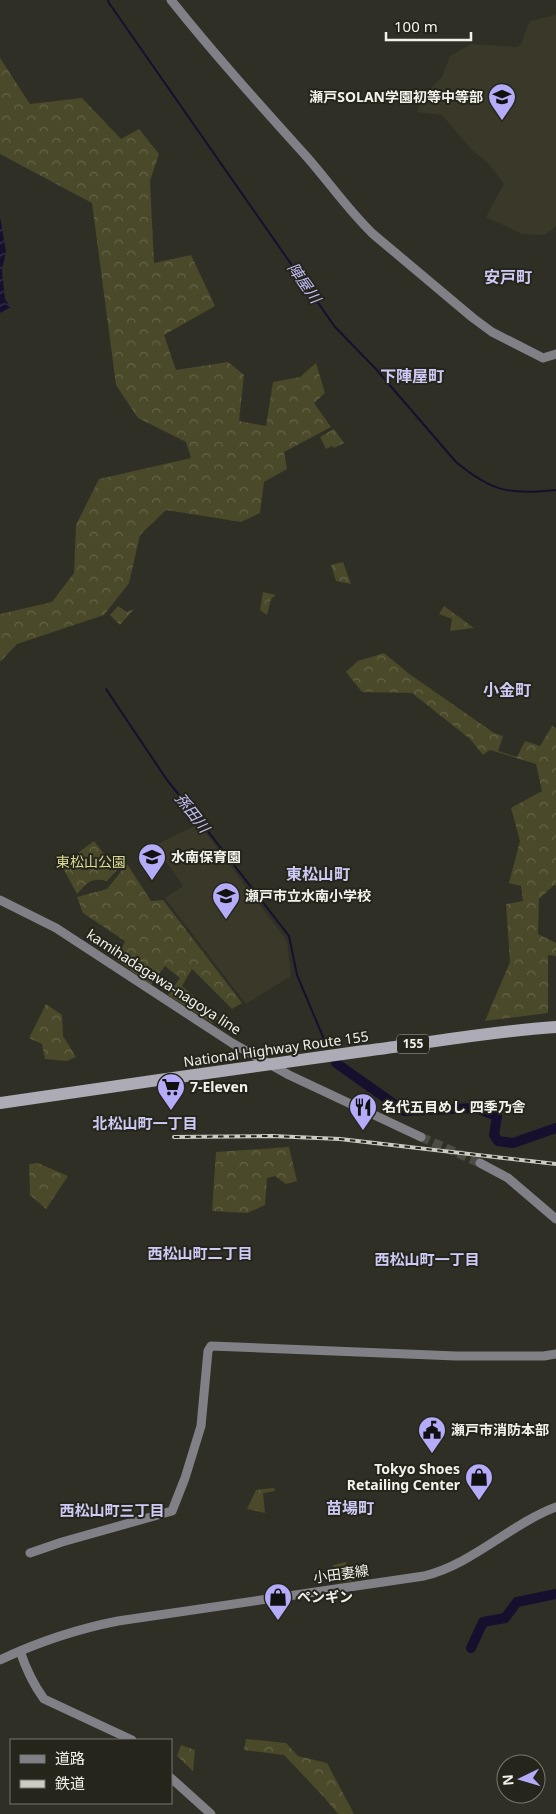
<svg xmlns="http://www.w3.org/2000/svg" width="556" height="1814" font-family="'Noto Sans','Noto Sans JP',sans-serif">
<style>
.built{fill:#3a3929}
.forest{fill:url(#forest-crowns)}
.water{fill:url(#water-waves)}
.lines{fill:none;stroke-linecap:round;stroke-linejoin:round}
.stream{stroke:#16102e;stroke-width:2}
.river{stroke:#16102e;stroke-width:10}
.secondary-tunnel{stroke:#4c4c44;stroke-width:9;stroke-dasharray:9 4.5;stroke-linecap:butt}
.secondary{stroke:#818087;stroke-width:9}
.highway{stroke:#acabb6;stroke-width:12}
.rail-casing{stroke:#ccccc5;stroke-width:4}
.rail{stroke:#25251c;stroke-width:2;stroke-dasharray:5.5;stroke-linecap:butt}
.labels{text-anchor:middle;stroke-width:4;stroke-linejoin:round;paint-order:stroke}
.shield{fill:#25251c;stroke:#b4b4ae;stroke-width:1}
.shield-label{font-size:12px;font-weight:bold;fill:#f2f2ec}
.poi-label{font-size:14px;font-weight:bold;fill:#f2f2ec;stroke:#25251c;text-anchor:start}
.park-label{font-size:14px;fill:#dedb96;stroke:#25251c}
.street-label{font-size:14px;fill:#f2f2ec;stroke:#25251c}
.water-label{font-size:15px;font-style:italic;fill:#c6c0ff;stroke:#25251c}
.neighbourhood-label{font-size:15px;font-weight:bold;fill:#cecaf6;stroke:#25251c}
.quarter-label{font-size:16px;font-weight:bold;fill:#cecaf6;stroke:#25251c}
</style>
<defs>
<pattern id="forest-crowns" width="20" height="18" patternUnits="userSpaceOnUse" patternTransform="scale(1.25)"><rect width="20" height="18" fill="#4a4929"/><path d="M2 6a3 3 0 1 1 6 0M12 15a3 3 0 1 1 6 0" fill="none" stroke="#656448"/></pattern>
<pattern id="water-waves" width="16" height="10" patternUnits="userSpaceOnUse" patternTransform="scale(1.25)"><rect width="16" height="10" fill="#16102e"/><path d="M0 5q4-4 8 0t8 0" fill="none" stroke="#38334c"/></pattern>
</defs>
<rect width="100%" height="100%" fill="#2f2f26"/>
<path class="built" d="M 556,15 L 556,225 L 552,230 L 544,235 L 522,234 L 486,217 L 504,184 L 489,164 L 473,151 L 442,115 L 417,112 L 422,97 L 442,77 L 450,56 L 471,44 L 517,47 L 521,44 L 530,21 Z
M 199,824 L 287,941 L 291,976 L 246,1004 L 165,898 L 183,886 L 155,845 Z"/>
<path class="forest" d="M 0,58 L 30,104 L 82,98 L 121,139 L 139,129 L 159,154 L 150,181 L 154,263 L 191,255 L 215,306 L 164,335 L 176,370 L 228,362 L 244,375 L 239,421 L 266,426 L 273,382 L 300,377 L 316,363 L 325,393 L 314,403 L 331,427 L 284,452 L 287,469 L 264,482 L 260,513 L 241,522 L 166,510 L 140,535 L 129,583 L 104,615 L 17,644 L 0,662 L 0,614 L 52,602 L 74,573 L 76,525 L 99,479 L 191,458 L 186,442 L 138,418 L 116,385 L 92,203 L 0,154 Z
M 334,429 L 344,443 L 334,448 L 332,446 L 326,449 L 320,437 Z
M 343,562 L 351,584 L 336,581 L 331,565 Z
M 263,592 L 276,595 L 271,599 L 267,615 L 260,610 Z
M 118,606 L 127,612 L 134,609 L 120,625 L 110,615 Z
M 444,606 L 474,628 L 450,631 L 452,619 L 439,614 Z
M 384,653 L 408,673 L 494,733 L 503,736 L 498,751 L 517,757 L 525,741 L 540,746 L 552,726 L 556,728 L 556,886 L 554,885 L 539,899 L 538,934 L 556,943 L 556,956 L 548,955 L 548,1013 L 485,1021 L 510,962 L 506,904 L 523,901 L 521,886 L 509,883 L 520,841 L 511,808 L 542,791 L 536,764 L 490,750 L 483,755 L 470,739 L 412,693 L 362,692 L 346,672 L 358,661 Z
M 94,841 L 117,870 L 107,881 C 91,877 88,882 77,894 L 62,866 L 74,861 L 79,852 Z
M 127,864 L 151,901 L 163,900 L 242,1003 L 232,1009 L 192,969 L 182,986 L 219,1018 L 212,1023 L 168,995 L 180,978 L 165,966 L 151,985 L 117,960 L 125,941 L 83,913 L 77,897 L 107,889 Z
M 46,1004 L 62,1015 L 63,1036 L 76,1057 L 67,1061 L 45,1059 L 42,1044 L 29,1038 Z
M 289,1147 L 297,1181 L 286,1184 L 275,1176 L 267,1178 L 265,1205 L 247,1213 L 212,1211 L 216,1152 Z
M 38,1163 L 68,1176 L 46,1209 L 30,1195 L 29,1164 Z
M 274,1488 L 275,1491 L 263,1493 L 265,1513 L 247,1509 L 256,1490 Z
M 346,1562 L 352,1581 L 338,1583 L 333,1565 Z
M 246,1739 L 286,1743 L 298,1756 L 327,1763 L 354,1814 L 338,1814 L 322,1795 L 284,1755 L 244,1750 Z
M 181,1745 L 195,1750 L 193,1771 L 177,1756 Z"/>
<path class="water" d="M 0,216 L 6,252 L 2,270 L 5,299 L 11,307 L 0,313 Z"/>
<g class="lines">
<path class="stream" d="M 108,0 L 109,3 L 335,327 L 375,368 L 456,462 C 492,492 510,495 556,490
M 106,689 L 167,780 L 193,812 L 289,936 L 297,975 L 326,1044"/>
<path class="river" d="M 336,1063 L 404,1111 L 476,1108 L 497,1116 L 494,1135 L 498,1141 L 513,1143 L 556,1128
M 471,1648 L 483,1622 L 505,1618 L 517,1602 L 556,1594"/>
<path class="secondary-tunnel" d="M 421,1137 L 480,1163"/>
<path class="secondary" d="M 171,0 C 214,54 260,105 306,156 C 329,182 348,210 373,234 L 473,318 L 492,332 L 543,358 L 556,354
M 0,900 L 56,928 L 232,1043 L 289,1075 L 421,1137
M 480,1163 L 508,1178 L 556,1219
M 30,1553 L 62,1542 L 172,1511 L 185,1478 L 201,1426 L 208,1351 L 211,1346 L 456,1356 L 544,1356 L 556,1354
M 20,1651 C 26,1669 33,1684 44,1699 L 132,1740
M 0,1660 C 38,1642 77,1629 118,1621 L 424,1576 C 473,1564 509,1525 556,1507
M 171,1778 L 211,1814"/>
<path class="highway" d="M 0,1103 C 121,1085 243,1068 364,1051 C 428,1043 492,1031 556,1027"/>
<g class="rail-casing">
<path id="rail" d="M 174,1137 L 272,1136 L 340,1139 L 556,1164"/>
</g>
<use href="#rail" class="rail"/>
</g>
<defs>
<g id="school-pin" transform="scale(1.4375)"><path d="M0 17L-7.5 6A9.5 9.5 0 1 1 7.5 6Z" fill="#b5acf9" stroke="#25251c"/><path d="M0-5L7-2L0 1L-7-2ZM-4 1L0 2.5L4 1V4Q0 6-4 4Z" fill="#111"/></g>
<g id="supermarket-pin" transform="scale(1.4375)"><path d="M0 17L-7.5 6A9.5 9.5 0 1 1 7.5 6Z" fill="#b5acf9" stroke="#25251c"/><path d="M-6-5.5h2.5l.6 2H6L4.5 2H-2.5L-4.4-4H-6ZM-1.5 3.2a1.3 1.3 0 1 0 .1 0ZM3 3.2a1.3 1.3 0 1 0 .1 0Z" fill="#111"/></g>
<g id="restaurant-pin" transform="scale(1.4375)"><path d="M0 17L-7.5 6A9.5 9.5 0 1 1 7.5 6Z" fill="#b5acf9" stroke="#25251c"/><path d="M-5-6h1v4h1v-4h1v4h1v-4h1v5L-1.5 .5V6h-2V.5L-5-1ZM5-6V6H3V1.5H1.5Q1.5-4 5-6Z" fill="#111"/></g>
<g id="civic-pin" transform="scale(1.4375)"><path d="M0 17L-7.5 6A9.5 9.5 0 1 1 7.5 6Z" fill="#b5acf9" stroke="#25251c"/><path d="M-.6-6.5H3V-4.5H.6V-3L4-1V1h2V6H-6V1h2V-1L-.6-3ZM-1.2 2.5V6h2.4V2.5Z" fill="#111"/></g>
<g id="shop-pin" transform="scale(1.4375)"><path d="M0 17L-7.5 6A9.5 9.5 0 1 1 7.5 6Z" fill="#b5acf9" stroke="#25251c"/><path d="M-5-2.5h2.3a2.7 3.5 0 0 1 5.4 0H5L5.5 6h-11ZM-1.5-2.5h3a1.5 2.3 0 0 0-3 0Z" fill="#111"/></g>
</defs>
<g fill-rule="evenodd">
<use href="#school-pin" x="502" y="97"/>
<use href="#school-pin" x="152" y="857"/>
<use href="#school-pin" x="226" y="896"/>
<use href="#supermarket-pin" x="171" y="1087"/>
<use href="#restaurant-pin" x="363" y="1107"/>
<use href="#civic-pin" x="432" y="1430"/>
<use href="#shop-pin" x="479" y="1477"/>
<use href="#shop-pin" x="278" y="1597"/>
</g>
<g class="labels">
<rect class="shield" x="397" y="1034.5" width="32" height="19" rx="4"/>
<g class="shield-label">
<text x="413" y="1048">155</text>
</g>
<g class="poi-label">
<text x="483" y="102" text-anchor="end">瀬戸SOLAN学園初等中等部</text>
<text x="171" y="862">水南保育園</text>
<text x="245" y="901">瀬戸市立水南小学校</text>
<text x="190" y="1092">7-Eleven</text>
<text x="382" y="1112">名代五目めし 四季乃舎</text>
<text x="451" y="1435">瀬戸市消防本部</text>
<text x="460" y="1474" text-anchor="end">Tokyo Shoes<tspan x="460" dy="16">Retailing Center</tspan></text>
<text x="297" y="1602">ペンギン</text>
</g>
<g class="park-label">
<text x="91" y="867">東松山公園</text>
</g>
<g class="street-label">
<text transform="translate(164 982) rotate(33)" y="5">kamihadagawa-nagoya line</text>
<text transform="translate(276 1049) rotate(-8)" y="5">National Highway Route 155</text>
<text transform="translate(341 1574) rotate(-8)" y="5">小田妻線</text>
</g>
<g class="water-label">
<text transform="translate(304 283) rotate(55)" y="5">陣屋川</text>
<text transform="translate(192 813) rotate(52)" y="5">孫田川</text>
</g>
<g class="neighbourhood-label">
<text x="145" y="1129">北松山町一丁目</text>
<text x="200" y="1259">西松山町二丁目</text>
<text x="427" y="1265">西松山町一丁目</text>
<text x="112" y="1516">西松山町三丁目</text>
</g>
<g class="quarter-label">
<text x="508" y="283">安戸町</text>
<text x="412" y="382">下陣屋町</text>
<text x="507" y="696">小金町</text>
<text x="318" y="880">東松山町</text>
<text x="350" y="1514">苗場町</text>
</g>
</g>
<rect x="10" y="1739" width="162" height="65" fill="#25251c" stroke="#77776f"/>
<rect x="20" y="1755" width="25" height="8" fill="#818087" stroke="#77776f"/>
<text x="55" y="1764" font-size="15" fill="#f2f2ec">道路</text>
<rect x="20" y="1780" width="25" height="8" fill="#ccccc5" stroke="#77776f"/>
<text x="55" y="1789" font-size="15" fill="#f2f2ec">鉄道</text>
<g transform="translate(521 1779) rotate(265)"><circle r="24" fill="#25251c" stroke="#77776f"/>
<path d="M0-4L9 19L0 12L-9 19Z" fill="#b5acf9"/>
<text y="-8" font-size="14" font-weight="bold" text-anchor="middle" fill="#f2f2ec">N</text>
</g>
<path d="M386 32v8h85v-8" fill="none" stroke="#f2f2ec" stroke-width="2.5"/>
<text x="394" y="32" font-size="15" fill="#f2f2ec" stroke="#25251c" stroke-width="4" paint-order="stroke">100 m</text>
</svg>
